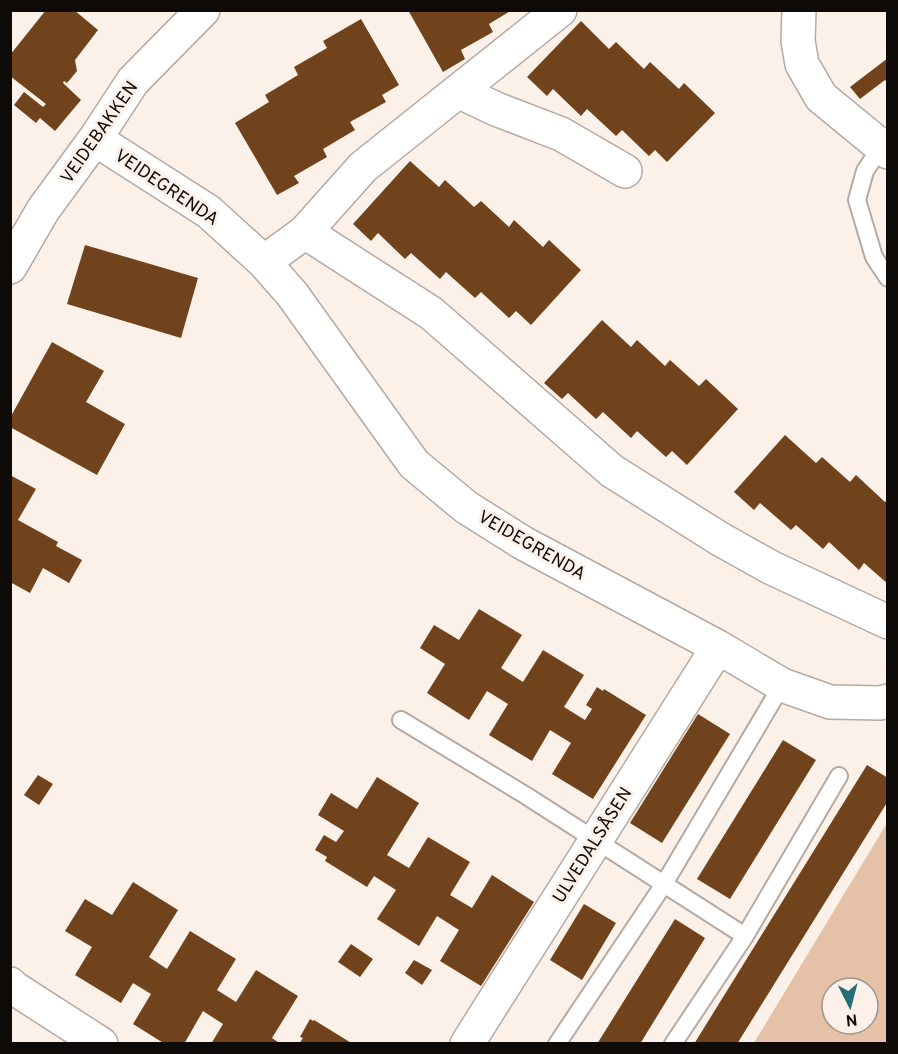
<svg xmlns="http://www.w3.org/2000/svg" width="898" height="1054" font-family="Overpass,sans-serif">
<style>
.green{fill:#e4c1a7;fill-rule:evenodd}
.building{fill:#71431c}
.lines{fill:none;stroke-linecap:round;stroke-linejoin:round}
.service-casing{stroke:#b5aaa2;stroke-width:20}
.minor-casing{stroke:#b5aaa2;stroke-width:36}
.service{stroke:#fff;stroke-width:16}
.minor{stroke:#fff;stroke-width:33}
.labels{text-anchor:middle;stroke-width:6;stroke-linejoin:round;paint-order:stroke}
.street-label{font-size:18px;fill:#0e0a08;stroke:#fcf1e8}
</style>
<rect width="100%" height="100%" fill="#fcf1e8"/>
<path class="green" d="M 887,823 L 887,1043 L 754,1043 ZM 832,988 L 868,988 L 868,1024 L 832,1024 Z"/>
<path class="building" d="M 46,10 L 74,10 L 98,30 L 75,60 L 77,71 L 67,83 L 64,81 L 63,83 L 81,100 L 55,131 L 40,118 L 36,123 L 14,105 L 24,92 L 43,107 L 46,104 L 10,76 L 10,55 Z
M 408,10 L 512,10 L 489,24 L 493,32 L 461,50 L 465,59 L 443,72 Z
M 361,19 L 399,85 L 382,95 L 386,102 L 350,122 L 355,130 L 323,149 L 327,157 L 294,176 L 299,183 L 277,195 L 235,123 L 269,102 L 265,95 L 298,75 L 294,67 L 327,48 L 323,41 Z
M 581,21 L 609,49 L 616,42 L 644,69 L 650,62 L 679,89 L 684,83 L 715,113 L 667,162 L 655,150 L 649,156 L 622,130 L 616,136 L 587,109 L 581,116 L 553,89 L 547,96 L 527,77 Z
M 888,58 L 888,83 L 885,80 L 860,99 L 850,87 Z
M 410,161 L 439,187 L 445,180 L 474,207 L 481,201 L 509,227 L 514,220 L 543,247 L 549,240 L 581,270 L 531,325 L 516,311 L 509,318 L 481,292 L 475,298 L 446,272 L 440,279 L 411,253 L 405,259 L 378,233 L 371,241 L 353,224 Z
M 85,245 L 198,278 L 181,338 L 67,304 Z
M 602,320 L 631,347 L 637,340 L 665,366 L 670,360 L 699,386 L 706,379 L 738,409 L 687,465 L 672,451 L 666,457 L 637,431 L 631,438 L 603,412 L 596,419 L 568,393 L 562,399 L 544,383 Z
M 52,342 L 104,371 L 86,402 L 125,424 L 97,475 L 10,427 L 10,418 Z
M 785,435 L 816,463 L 822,457 L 850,482 L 856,475 L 885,502 L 888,500 L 888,584 L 864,563 L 859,570 L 829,542 L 823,549 L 796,525 L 791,530 L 760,503 L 754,510 L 734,492 Z
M 10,475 L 36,489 L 18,520 L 58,542 L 56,546 L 82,560 L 69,583 L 43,568 L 30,593 L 10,582 Z
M 479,609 L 522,635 L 501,668 L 523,682 L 543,650 L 584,675 L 564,707 L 585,720 L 592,709 L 586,705 L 597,687 L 603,691 L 604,689 L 646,715 L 593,799 L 552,774 L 571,743 L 550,730 L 532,761 L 489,735 L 508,704 L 487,691 L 469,720 L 427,693 L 445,664 L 420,648 L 434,625 L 459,640 Z
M 698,714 L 730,734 L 662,843 L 630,823 Z
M 783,740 L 816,760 L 730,899 L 697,879 Z
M 867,765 L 888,778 L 888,801 L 737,1044 L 694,1044 Z
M 38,775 L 53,784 L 39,805 L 24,795 Z
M 377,777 L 419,803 L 387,855 L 409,868 L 428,837 L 470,862 L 450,895 L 472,908 L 492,875 L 534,902 L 481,986 L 440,961 L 459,930 L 437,916 L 419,946 L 377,919 L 396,890 L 374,876 L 367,887 L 325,861 L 327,857 L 315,850 L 324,835 L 336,842 L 344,831 L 318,815 L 331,793 L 357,809 Z
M 133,882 L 178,910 L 149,957 L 167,969 L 190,931 L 236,959 L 217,990 L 236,1002 L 256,970 L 298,996 L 272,1038 L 281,1044 L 211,1044 L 223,1024 L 203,1011 L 184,1044 L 165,1044 L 133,1024 L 151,994 L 133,983 L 121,1003 L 75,975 L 92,947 L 65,931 L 85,899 L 112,915 Z
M 584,904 L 616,923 L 582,980 L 550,960 Z
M 675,919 L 705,938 L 640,1044 L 597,1044 Z
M 351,944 L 373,959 L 360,977 L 338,962 Z
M 414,960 L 432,970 L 422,985 L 405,973 Z
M 310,1019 L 313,1021 L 314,1020 L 353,1044 L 299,1044 L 303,1038 L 300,1037 Z"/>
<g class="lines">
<g class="service-casing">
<path id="service" d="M 881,147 L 865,171 L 857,200 L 874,257 L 888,278
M 401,720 L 525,795 L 745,936
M 557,1044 L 664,884 L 782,685
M 673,1044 L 745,936 L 839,776"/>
</g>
<g class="minor-casing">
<path id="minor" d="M 799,10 L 798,41 L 802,64 L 821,97 L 888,152
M 458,91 L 496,109 L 561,134 L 625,171
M 95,139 L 209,212 L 264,262 L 292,294 L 414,464 L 466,507 L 523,543 L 718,647 L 782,685 L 830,702 L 880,703 L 888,701
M 305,232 L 431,313 L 612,471 L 720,539 L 772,568 L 888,622
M 264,262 L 305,232 L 363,167 L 560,10
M 10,267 L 43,210 L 95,139 L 133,81 L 203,10
M 10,984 L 14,988 L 101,1044
M 467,1044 L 718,647"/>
</g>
<use href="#service" class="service"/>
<use href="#minor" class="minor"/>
</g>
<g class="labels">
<g class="street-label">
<text transform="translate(99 132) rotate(-55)" y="6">VEIDEBAKKEN</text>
<text transform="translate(167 187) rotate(34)" y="6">VEIDEGRENDA</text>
<text transform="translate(532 545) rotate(30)" y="6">VEIDEGRENDA</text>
<text transform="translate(592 845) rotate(-58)" y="6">ULVEDALSÅSEN</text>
</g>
</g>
<rect width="898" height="1054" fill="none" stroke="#0e0a08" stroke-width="24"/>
<g transform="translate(850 1006) rotate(174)"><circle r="28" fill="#fcf1e8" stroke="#9d958e" stroke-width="1.5"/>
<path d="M0-4.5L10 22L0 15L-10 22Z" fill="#256e78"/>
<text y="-9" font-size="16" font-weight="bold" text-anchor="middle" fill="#0e0a08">N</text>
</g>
</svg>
